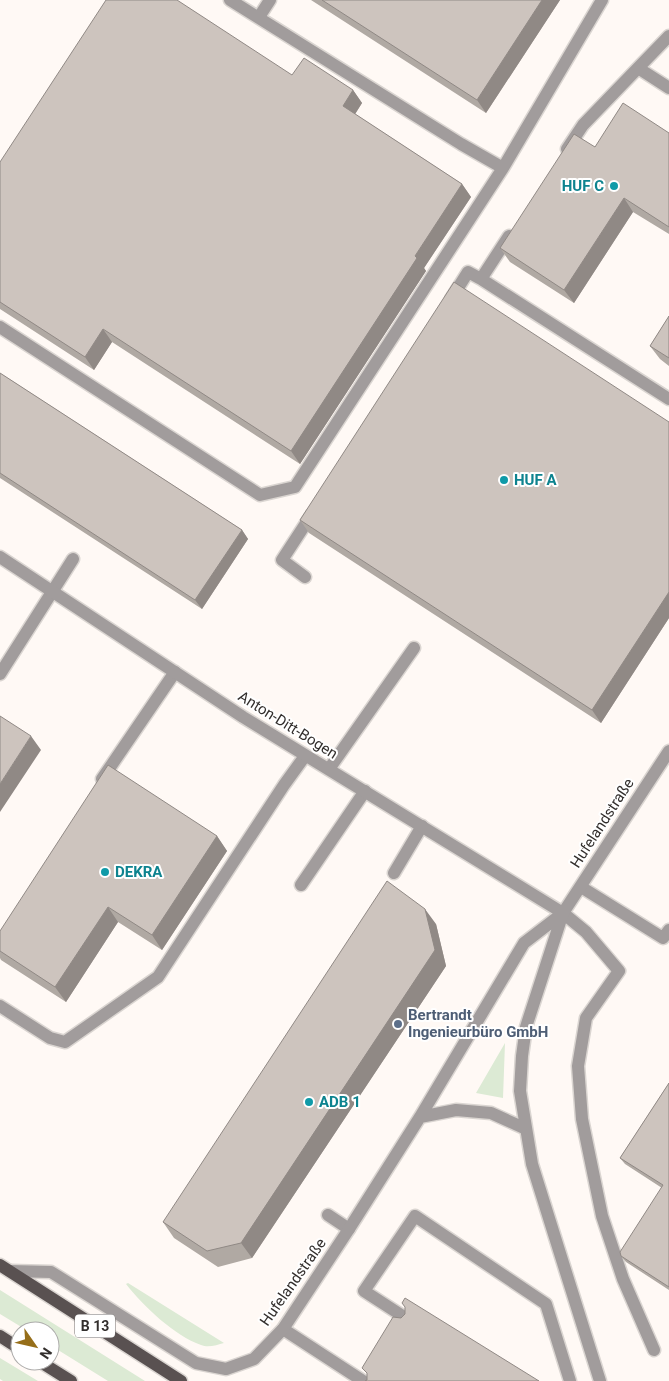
<svg xmlns="http://www.w3.org/2000/svg" width="669" height="1381" font-family="Roboto,sans-serif">
<style>
.green{fill:#dcead4}
.lines{fill:none;stroke-linecap:round;stroke-linejoin:round}
.service-casing{stroke:#dad5d1;stroke-width:15}
.minor-casing{stroke:#dad5d1;stroke-width:15}
.primary-casing{stroke:#dad5d1;stroke-width:15}
.service{stroke:#a19c9c;stroke-width:12}
.minor{stroke:#a19c9c;stroke-width:12}
.primary{stroke:#595151;stroke-width:12}
.wall{fill:#b0a9a3}
.shaded-wall{fill:#908985}
.building{fill:#cdc4be;stroke:#908985}
.culture-dot{fill:#0f9aa8;stroke:#fff;stroke-width:2}
.service-dot{fill:#5c6f8a;stroke:#fff;stroke-width:2}
.labels{text-anchor:middle;stroke-width:4;stroke-linejoin:round;paint-order:stroke}
.shield{fill:#fff;stroke:#706d6c;stroke-width:1}
.shield-label{font-size:14px;font-weight:bold;fill:#332f2d}
.culture-label{font-size:15px;font-weight:bold;fill:#0d838f;stroke:#fff;text-anchor:start}
.street-label{font-size:15px;fill:#332f2d;stroke:#fff}
.service-label{font-size:15px;font-weight:bold;fill:#4e5e75;stroke:#fff;text-anchor:start}
</style>
<rect width="100%" height="100%" fill="#fff9f5"/>
<path class="green" d="M 505,1043 L 503,1098 L 476,1093 Z
M 128,1283 L 224,1343 C 217,1345 208,1348 201,1345 C 175,1336 143,1306 126,1284 Z
M 0,1290 L 145,1381 L 108,1381 L 50,1345 L 50,1331 L 28,1331 L 0,1314 Z
M 0,1358 L 38,1381 L 3,1381 L 0,1379 Z"/>
<g class="lines">
<g class="service-casing">
<path id="service" d="M 230,0 L 461,144 L 503,168
M 259,17 L 270,0
M 638,68 L 669,36
M 567,149 L 583,125 L 638,68 L 669,88
M 509,236 L 481,279 L 669,399
M 451,299 L 468,272 L 481,279
M 0,327 L 260,495 L 295,487 L 503,168 L 602,0
M 305,577 L 282,560 L 312,514
M 0,674 L 73,559
M 329,769 L 414,648
M 102,779 L 175,672
M 394,873 L 422,826
M 301,885 L 365,791
M 581,887 L 663,938 L 669,930
M 563,913 L 586,932 L 619,971 L 586,1018 L 578,1066 L 582,1119 L 602,1216 L 623,1279 L 654,1350
M 0,1006 L 50,1038 L 65,1042 L 158,977 L 284,785 L 305,756
M 328,1215 L 349,1229
M 401,1315 L 364,1291 L 415,1216 L 546,1304 L 570,1381
M 283,1329 L 363,1381"/>
</g>
<g class="minor-casing">
<path id="minor" d="M 0,557 L 243,717 L 563,913
M 420,1117 L 456,1110 L 491,1113 L 524,1128
M 10,1271 L 51,1272 L 196,1363 L 226,1369 L 254,1359 L 283,1329 L 349,1229 L 420,1117 L 524,943 L 563,913
M 600,1381 L 532,1164 L 520,1091 L 522,1056 L 526,1027 L 563,913 L 669,751"/>
</g>
<g class="primary-casing">
<path id="primary" d="M 0,1265 L 181,1381
M 0,1336 L 20,1349
M 39,1361 L 71,1381"/>
</g>
<use href="#service" class="service"/>
<use href="#minor" class="minor"/>
<use href="#primary" class="primary"/>
</g>
<path class="wall" d="M 311,0 L 560,0 L 486,113 Z
M 292,75 L 353,90 L 362,103 L 355,114 L 462,184 L 471,197 L 424,268 L 426,271 L 300,464 L 112,342 L 94,370 L 0,309 L 0,162 Z
M 669,133 L 669,234 L 633,212 L 574,303 L 510,262 L 500,248 L 595,147 Z
M 669,316 L 669,366 L 660,359 L 650,346 Z
M 0,373 L 242,530 L 248,539 L 202,609 L 0,478 Z
M 669,422 L 669,618 L 601,723 L 309,533 L 300,520 Z
M 217,836 L 227,851 L 162,950 L 118,922 L 66,1002 L 1,960 L 0,958 L 0,931 Z
M 436,924 L 446,966 L 252,1258 L 218,1267 L 174,1238 L 163,1222 Z
M 669,1083 L 669,1290 L 626,1262 L 621,1256 L 662,1188 L 625,1164 L 620,1158 Z"/>
<path class="shaded-wall" d="M 542,0 L 560,0 L 486,113 L 477,100 Z
M 353,90 L 362,103 L 352,119 L 343,106 Z
M 462,184 L 471,197 L 424,268 L 426,271 L 300,464 L 291,451 L 415,256 Z
M 624,198 L 633,212 L 574,303 L 564,290 Z
M 103,329 L 112,342 L 94,370 L 85,357 Z
M 242,530 L 248,539 L 202,609 L 195,600 Z
M 669,592 L 669,618 L 601,723 L 592,710 Z
M 31,736 L 41,750 L 0,812 L 0,784 Z
M 217,836 L 227,851 L 162,950 L 152,935 Z
M 108,907 L 118,922 L 66,1002 L 55,987 Z
M 425,909 L 436,924 L 446,966 L 252,1258 L 241,1243 Z"/>
<path class="building" d="M 106,0 L 177,0 L 292,75 L 304,58 L 353,90 L 343,106 L 462,184 L 415,256 L 417,258 L 291,451 L 103,329 L 85,357 L 0,302 L 0,162 Z
M 322,0 L 542,0 L 477,100 Z
M 623,103 L 669,133 L 669,227 L 624,198 L 564,290 L 500,248 L 574,134 L 595,147 Z
M 454,282 L 669,422 L 669,592 L 592,710 L 300,520 Z
M 669,316 L 669,358 L 650,346 Z
M 0,373 L 242,530 L 195,600 L 0,473 Z
M 0,716 L 31,736 L 0,784 Z
M 108,765 L 217,836 L 152,935 L 108,907 L 55,987 L 0,951 L 0,931 Z
M 387,881 L 425,909 L 435,950 L 241,1243 L 207,1251 L 163,1222 Z
M 669,1083 L 669,1287 L 621,1256 L 620,1252 L 663,1185 L 620,1158 Z
M 405,1298 L 539,1381 L 365,1381 L 367,1380 L 367,1373 L 362,1368 L 393,1317 L 401,1318 L 405,1314 L 405,1307 L 402,1303 Z"/>
<g class="culture-dot">
<circle cx="614" cy="186" r="5"/>
<circle cx="504" cy="480" r="5"/>
<circle cx="105" cy="872" r="5"/>
<circle cx="309" cy="1102" r="5"/>
</g>
<circle class="service-dot" cx="398" cy="1024" r="5"/>
<g class="labels">
<rect class="shield" x="75" y="1314.5" width="40" height="23" rx="4"/>
<g class="shield-label">
<text x="95" y="1331">B 13</text>
</g>
<g class="culture-label">
<text x="604" y="191" text-anchor="end">HUF C</text>
<text x="514" y="485">HUF A</text>
<text x="115" y="877">DEKRA</text>
<text x="319" y="1107">ADB 1</text>
</g>
<g class="street-label">
<text transform="translate(288 725) rotate(32)" y="5">Anton-Ditt-Bogen</text>
<text transform="translate(602 823) rotate(-57)" y="5">Hufelandstraße</text>
<text transform="translate(293 1282) rotate(-55)" y="5">Hufelandstraße</text>
</g>
<g class="service-label">
<text x="408" y="1020">Bertrandt<tspan x="408" dy="17">Ingenieurbüro GmbH</tspan></text>
</g>
</g>
<g transform="translate(35 1346) rotate(124)"><circle r="24" fill="#ffffff" stroke="#adacab"/>
<path d="M0-4L9 19L0 12L-9 19Z" fill="#966e19"/>
<text y="-8" font-size="14" font-weight="bold" text-anchor="middle" fill="#332f2d">N</text>
</g>
</svg>
